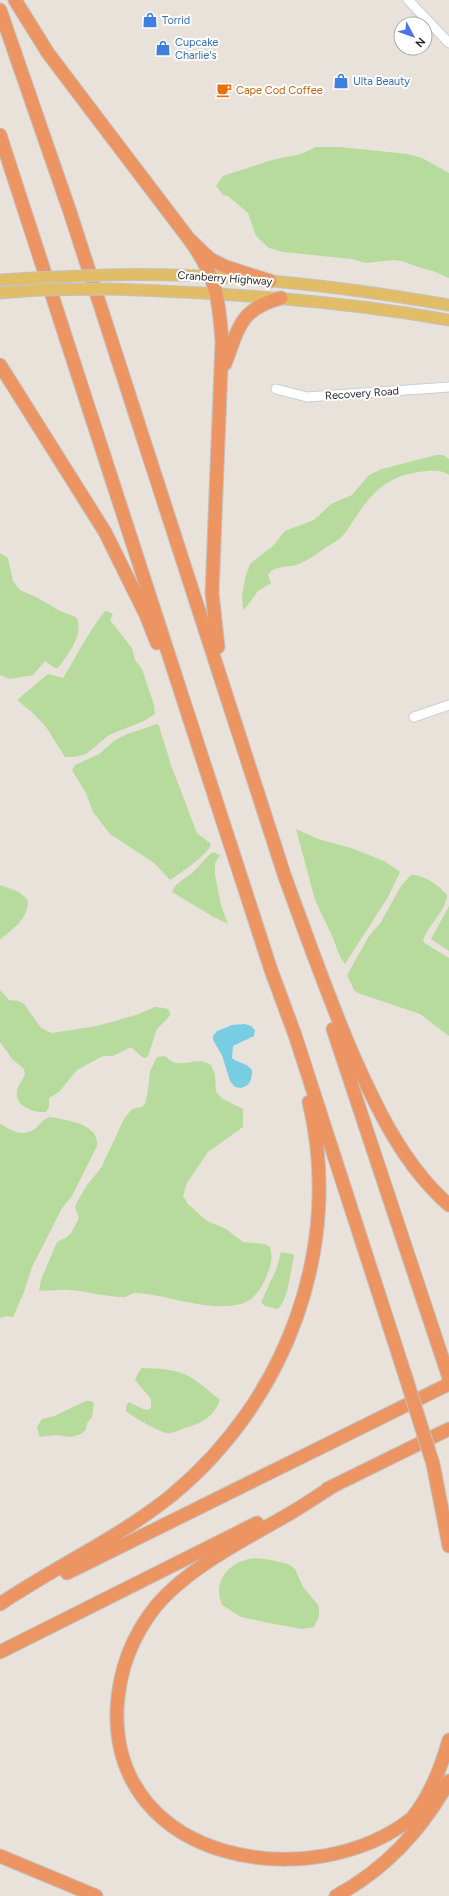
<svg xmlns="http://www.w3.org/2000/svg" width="449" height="1896" font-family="Figtree,sans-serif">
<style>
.green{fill:#b6db9d}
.water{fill:#78cde2}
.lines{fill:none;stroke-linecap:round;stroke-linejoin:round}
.minor-casing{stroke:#caced9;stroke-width:11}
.major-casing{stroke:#c3c3c3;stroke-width:13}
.highway-casing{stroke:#c3c3c3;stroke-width:15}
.minor{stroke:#fff;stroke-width:9}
.major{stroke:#e2bd68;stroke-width:11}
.highway{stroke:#ed9562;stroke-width:13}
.major-bridge-casing{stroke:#c3c3c3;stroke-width:13;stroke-linecap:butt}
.highway-bridge-casing{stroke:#c3c3c3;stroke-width:15;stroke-linecap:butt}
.major-bridge{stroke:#e2bd68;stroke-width:11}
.highway-bridge{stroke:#ed9562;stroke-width:13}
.labels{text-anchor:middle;stroke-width:4;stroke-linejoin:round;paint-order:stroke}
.shop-label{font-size:11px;fill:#366cbe;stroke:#fff;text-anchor:start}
.food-label{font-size:11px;fill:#c56008;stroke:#fff;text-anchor:start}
.street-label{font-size:11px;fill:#282828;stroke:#fff}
</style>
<rect width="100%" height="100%" fill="#e9e2db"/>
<path class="green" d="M 316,147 L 340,147 L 407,154 L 422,158 L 449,173 L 449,278 L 433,271 L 418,267 L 402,261 L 394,260 L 366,263 L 351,259 L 284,252 L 269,248 L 256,236 L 248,213 L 228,196 L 223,195 L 216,186 L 223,176 L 229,174 L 272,160 L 301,154 Z
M 436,455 L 443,455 L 449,459 L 449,475 C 440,469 430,471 419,472 C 385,477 372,493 353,521 C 348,529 342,539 333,543 C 321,550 309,561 296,565 C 287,567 273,566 268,575 L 271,583 L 258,591 L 248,605 L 243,610 L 242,597 L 245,578 L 250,564 L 273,546 L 285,531 L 314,520 L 331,504 L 352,495 L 369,475 L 382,469 Z
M 0,553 L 8,558 L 13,581 L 20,590 L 38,598 L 60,611 L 76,617 C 85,633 68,655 58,668 L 55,668 L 45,661 L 33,675 L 10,679 L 0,675 Z
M 106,611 L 113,614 L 110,620 L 132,648 L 135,660 L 142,669 L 154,705 L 155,714 L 144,721 L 109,735 L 86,754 L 74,757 L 65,757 L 46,727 L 33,713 L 17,700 L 48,674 L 63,678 C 71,666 98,615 106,611 Z
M 157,724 L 159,726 L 171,765 L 195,828 L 197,833 L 211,844 C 210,853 178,875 170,880 L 154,863 L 110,834 L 93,812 L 86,793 L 72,770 L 75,765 L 99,754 L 115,740 L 127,734 Z
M 296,829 L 318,839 L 351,848 L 384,861 L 400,872 L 388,897 L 345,964 L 340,957 L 333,938 L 315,900 Z
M 213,852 L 220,855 L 215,863 L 215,875 L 221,905 L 228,924 L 212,916 L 172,892 C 175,883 186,878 193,872 C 200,866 205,857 213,852 Z
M 411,875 C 423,874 440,886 447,895 C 447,911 426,926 423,942 L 449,958 L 449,1036 L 420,1014 L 358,993 L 354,990 L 347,975 L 369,936 L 381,922 L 401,886 Z
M 0,885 L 19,892 L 28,900 C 28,920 13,928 0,940 Z
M 449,906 L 449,951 L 431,939 Z
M 0,990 L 9,1000 L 19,1001 L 24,1004 L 41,1028 L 52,1033 L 97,1026 L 136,1015 L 155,1007 L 165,1008 L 169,1010 L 170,1015 L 168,1018 L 157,1029 L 148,1056 L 146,1058 L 142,1057 L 132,1048 L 129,1048 L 113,1056 L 103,1056 L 77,1070 L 59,1092 L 49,1098 L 49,1107 L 46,1112 C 33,1113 14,1106 17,1090 C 19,1084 24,1079 25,1073 L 23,1068 L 13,1060 L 0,1042 Z
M 165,1056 C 182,1073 194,1054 211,1065 L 215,1074 L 216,1092 L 223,1099 L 243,1109 L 243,1127 L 208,1152 L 187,1183 L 183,1196 L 188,1204 L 207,1221 L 226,1229 L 243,1242 L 265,1244 L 270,1247 C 274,1260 269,1270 264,1282 C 260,1289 254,1299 246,1302 C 216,1315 169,1295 138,1293 C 132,1292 129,1297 124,1297 C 105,1297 87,1291 69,1290 C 59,1289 49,1291 39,1291 L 41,1280 L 57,1242 L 67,1237 L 71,1233 L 79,1218 L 75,1207 L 76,1204 L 87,1185 L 101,1168 L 124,1119 L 132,1109 L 142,1107 L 145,1104 L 148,1090 L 150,1071 L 157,1057 Z
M 50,1117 C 65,1120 100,1123 97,1146 L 72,1196 L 62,1208 L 32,1267 L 24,1292 L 13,1317 L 7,1316 L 0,1318 L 0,1124 C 11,1130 23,1138 35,1129 C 40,1124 43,1119 50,1117 Z
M 281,1252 L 293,1254 L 294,1256 C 291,1268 288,1303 277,1309 L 265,1306 L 261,1302 L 276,1270 Z
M 142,1368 C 184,1369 188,1373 220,1400 C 213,1419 199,1424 182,1429 C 177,1431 171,1434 167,1433 C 157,1431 133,1417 126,1411 L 126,1406 L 129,1402 L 143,1409 L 149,1410 L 151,1407 L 151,1399 L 135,1380 L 138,1373 Z
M 86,1401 L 91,1401 L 94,1403 L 92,1417 L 87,1423 L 86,1430 L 81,1434 L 71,1437 L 56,1435 L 40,1437 L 37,1429 L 38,1425 L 42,1419 L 54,1416 Z
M 254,1558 L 272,1560 L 288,1564 L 295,1569 L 303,1587 L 319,1606 L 319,1616 L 314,1627 L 302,1629 L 264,1622 L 241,1617 L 222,1605 C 212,1580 229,1562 254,1558 Z"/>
<path class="water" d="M 245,1024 L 251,1026 L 255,1030 L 254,1036 L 233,1046 L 232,1058 C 239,1064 246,1062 252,1070 C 252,1079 251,1085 241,1088 L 235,1087 L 230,1081 L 222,1055 L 213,1040 L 213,1036 L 217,1031 L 232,1025 Z"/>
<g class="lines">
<g class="minor-casing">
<path id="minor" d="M 408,0 L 449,43
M 276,389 L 307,397 L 449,387
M 414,717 L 449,705"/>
</g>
<g class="major-casing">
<path id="major" d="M 106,275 C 221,272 336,285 449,305
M 0,280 L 33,278
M 111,289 C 225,293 336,300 449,320
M 0,293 L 38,290"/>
</g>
<g class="highway-casing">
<path id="highway" d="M 15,0 L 48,53 L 85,102 L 189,239 L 210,259 L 226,267 L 270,281
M 0,10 L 70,212 L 285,877 C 307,937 328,997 353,1055 C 377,1109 404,1166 449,1205
M 0,135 L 271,970 L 295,1035 L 406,1378
M 189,239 C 216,276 219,298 222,342 L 212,593 L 218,647
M 225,364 C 239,327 240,309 281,298
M 0,365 L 105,532 L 146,615 L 157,643
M 333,1029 L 449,1378
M 433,1464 L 449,1546
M 335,1485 C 317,1496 300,1508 282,1518 C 240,1542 187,1569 156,1606 C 132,1636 119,1670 117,1709 C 112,1865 314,1896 412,1818 C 430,1796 441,1768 449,1740
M 327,1489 L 449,1429
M 67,1573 L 449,1384
M 0,1604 C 56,1566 119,1538 172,1495 C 286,1401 344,1247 309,1102
M 0,1652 L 257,1523
M 0,1856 L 96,1896
M 336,1896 C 386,1869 422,1830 449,1781"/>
</g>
<use href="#minor" class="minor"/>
<use href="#major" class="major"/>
<use href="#highway" class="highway"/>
<g class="major-bridge-casing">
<path id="major-bridge" d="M 33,278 L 106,275
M 38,290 L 111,289"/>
</g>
<g class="highway-bridge-casing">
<path id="highway-bridge" d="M 406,1378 L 433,1464"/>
</g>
<use href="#major-bridge" class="major-bridge"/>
<use href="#highway-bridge" class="highway-bridge"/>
</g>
<defs>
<g id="shop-bare" transform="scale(1.2)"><path d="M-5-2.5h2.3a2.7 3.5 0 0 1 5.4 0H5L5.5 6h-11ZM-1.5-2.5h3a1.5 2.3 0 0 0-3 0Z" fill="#3f7fe0" stroke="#fff" stroke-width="2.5" paint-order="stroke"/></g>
<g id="cafe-bare" transform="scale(1.2)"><path d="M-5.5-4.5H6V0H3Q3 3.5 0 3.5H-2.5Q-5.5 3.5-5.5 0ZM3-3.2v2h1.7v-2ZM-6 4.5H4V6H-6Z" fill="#e8710a" stroke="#fff" stroke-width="2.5" paint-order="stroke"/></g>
</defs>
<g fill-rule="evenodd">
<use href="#shop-bare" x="150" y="20"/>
<use href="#shop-bare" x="163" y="48"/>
<use href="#shop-bare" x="341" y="81"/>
<use href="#cafe-bare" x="224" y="90"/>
</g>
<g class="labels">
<g class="shop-label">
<text x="162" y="24">Torrid</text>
<text x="175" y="46">Cupcake<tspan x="175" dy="13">Charlie's</tspan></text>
<text x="353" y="85">Ulta Beauty</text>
</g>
<g class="food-label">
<text x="236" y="94">Cape Cod Coffee</text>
</g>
<g class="street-label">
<text transform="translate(225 278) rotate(4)" y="4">Cranberry Highway</text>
<text transform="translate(362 393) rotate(-4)" y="4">Recovery Road</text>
</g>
</g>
<g transform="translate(413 36) rotate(131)"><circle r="19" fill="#ffffff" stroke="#a9a9a9"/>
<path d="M0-3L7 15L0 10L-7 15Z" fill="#4b72e7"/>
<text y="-6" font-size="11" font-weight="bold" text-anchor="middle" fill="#282828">N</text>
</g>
</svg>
